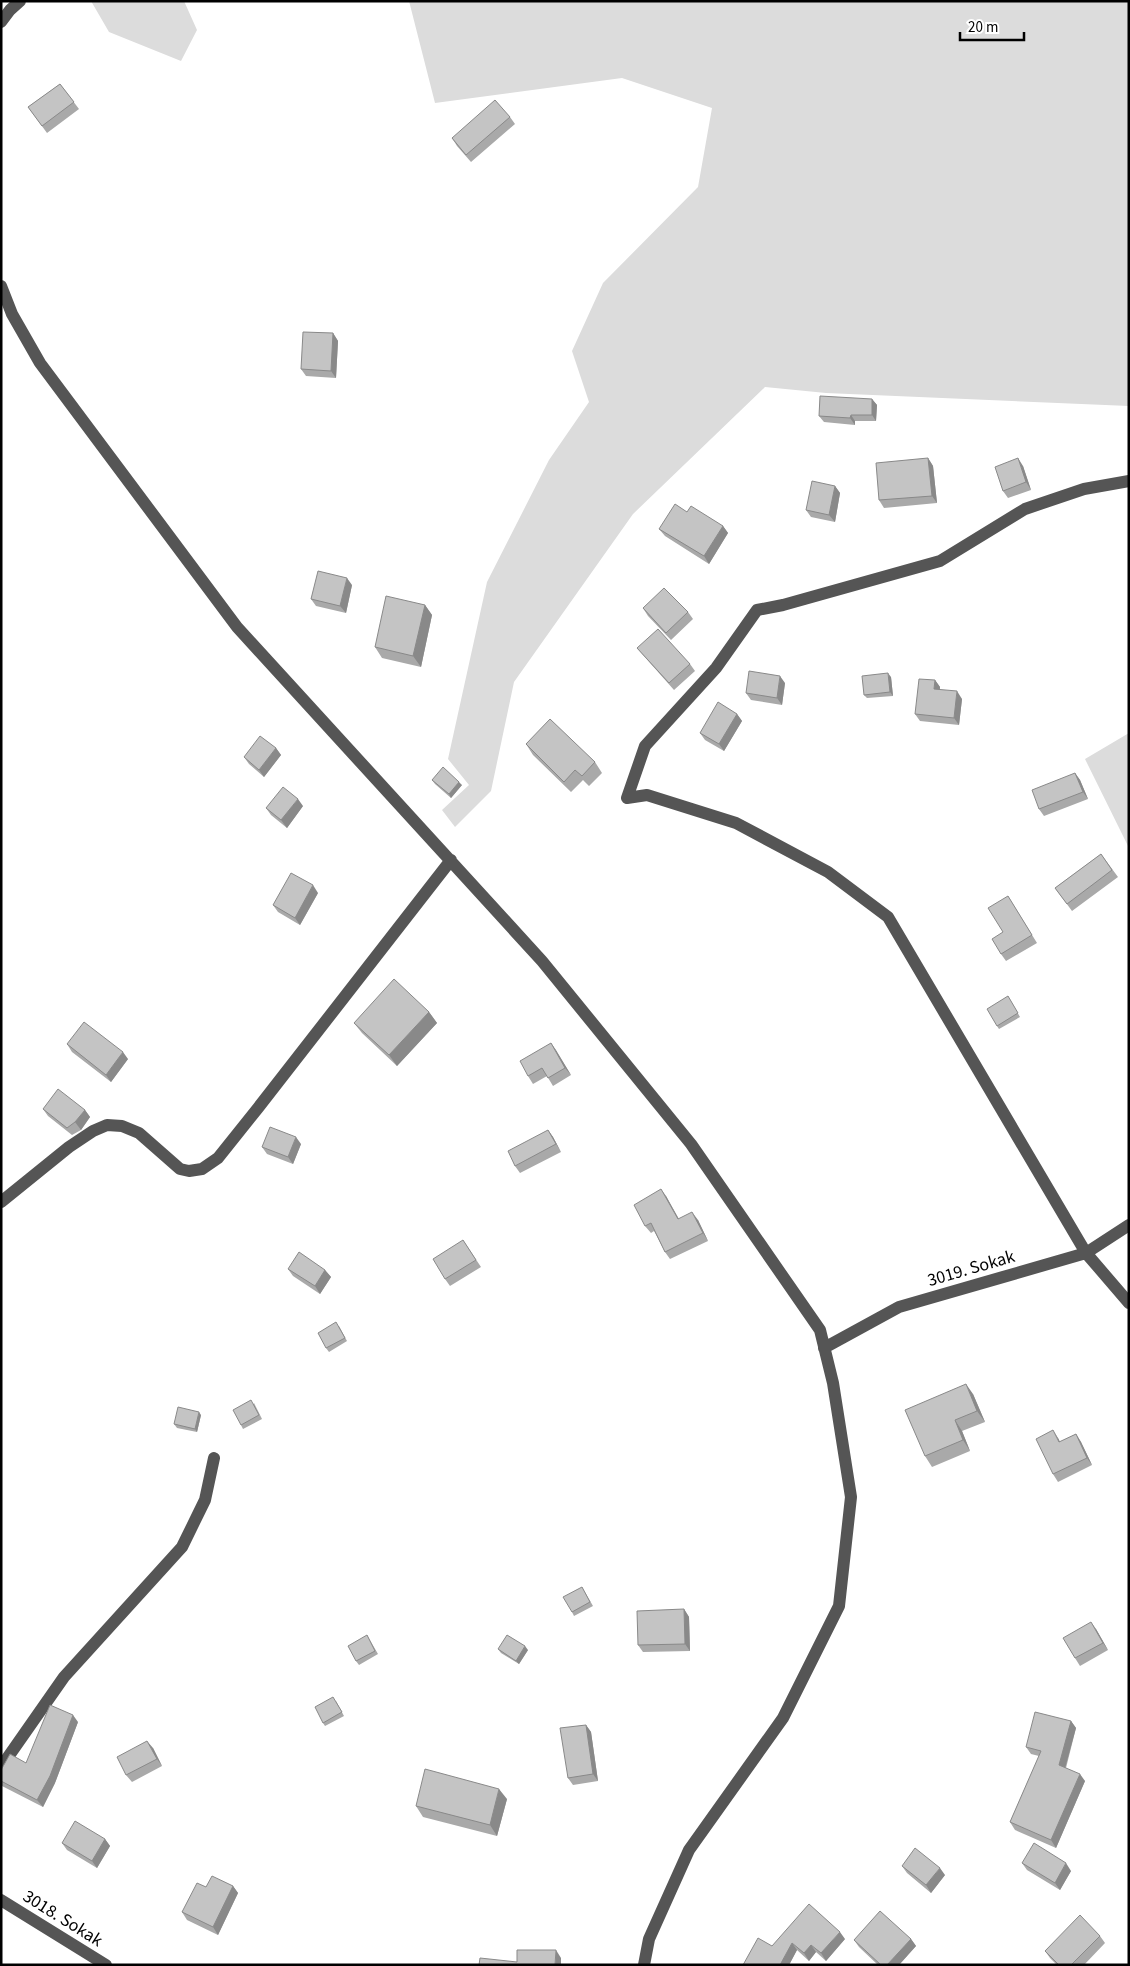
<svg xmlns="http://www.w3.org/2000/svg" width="1130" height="1966" font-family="'Source Sans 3',sans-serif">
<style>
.green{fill:#dcdcdc}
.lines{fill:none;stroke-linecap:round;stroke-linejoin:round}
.minor{stroke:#555;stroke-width:12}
.wall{fill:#a9a9a9}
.shaded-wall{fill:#898989}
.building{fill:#c4c4c4;stroke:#898989}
.labels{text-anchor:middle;stroke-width:4;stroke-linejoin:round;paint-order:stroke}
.street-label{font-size:18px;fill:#000;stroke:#fff}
</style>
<rect width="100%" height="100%" fill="#fff"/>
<path class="green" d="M 91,1 L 184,1 L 197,30 L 181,61 L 109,32 Z
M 409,1 L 1129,1 L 1129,406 L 826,393 L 765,387 L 633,514 L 514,682 L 491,791 L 455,827 L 442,810 L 469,785 L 448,759 L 487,582 L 549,460 L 589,402 L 572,351 L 603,283 L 698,187 L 712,108 L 622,78 L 435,103 Z
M 1129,733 L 1129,848 L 1085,759 Z"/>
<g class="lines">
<path class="minor" d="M 1,22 L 10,10 L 20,1
M 1,286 L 12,314 L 40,363 L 237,627 L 542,961 L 691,1144 L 820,1330 L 833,1383 L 851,1497 L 839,1606 L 783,1718 L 689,1850 L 649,1939 L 644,1965
M 1129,481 L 1084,489 L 1025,509 L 940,561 L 783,605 L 757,610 L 716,668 L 645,746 L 627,798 L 647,795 L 736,823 L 828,872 L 888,917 L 1086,1253 L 1129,1303
M 1,1202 L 69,1147 L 93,1131 L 107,1125 L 122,1126 L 139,1133 L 180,1169 L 189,1171 L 202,1169 L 218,1158 L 258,1108 L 451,860
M 824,1348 L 899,1307 L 1086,1253 L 1129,1225
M 1,1767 L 64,1677 L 182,1547 L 205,1500 L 214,1458
M 1,1900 L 106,1965"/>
</g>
<path class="wall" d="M 60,84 L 79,109 L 47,133 L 28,107 Z
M 510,117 L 515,124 L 471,162 L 457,146 L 452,138 Z
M 333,333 L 338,341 L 336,378 L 306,376 L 301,369 Z
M 872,399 L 877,405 L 876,421 L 855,421 L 855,425 L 824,422 L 819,416 Z
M 928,458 L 933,466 L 937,503 L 884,508 L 879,500 Z
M 1023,466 L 1031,490 L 1008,498 L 1003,491 Z
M 835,486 L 840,493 L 835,522 L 811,517 L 806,510 Z
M 687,512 L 723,526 L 728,533 L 709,564 L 665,536 L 659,529 Z
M 352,585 L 346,613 L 316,606 L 311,599 Z
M 425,605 L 432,615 L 421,667 L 382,658 L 375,647 Z
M 643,608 L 688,612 L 693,619 L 671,640 L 648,616 Z
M 637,648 L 690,664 L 695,671 L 674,690 L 643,655 Z
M 891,677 L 893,696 L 867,698 L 864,695 Z
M 935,680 L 940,687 L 940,690 L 962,699 L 959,725 L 920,721 L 915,714 Z
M 785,683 L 782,705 L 751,700 L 746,693 Z
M 737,714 L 742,721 L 724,751 L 705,740 L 700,733 Z
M 526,744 L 595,762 L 602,773 L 589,786 L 583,780 L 571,792 L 533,755 Z
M 276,748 L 281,755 L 264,777 L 249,764 L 244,757 Z
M 1075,773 L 1080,780 L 1088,799 L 1044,816 L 1039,809 Z
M 432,780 L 462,785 L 451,798 L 435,784 Z
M 303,806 L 287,828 L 271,815 L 266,808 Z
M 1101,854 L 1118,877 L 1072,911 L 1055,888 Z
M 318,893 L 300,925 L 278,912 L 273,905 Z
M 1008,896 L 1037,943 L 1006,961 L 1001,954 L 1003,932 Z
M 1008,996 L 1020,1017 L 999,1029 L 997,1026 Z
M 429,1012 L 437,1023 L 397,1066 L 362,1033 L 354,1023 Z
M 551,1043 L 571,1075 L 553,1086 L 547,1076 L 533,1084 L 528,1076 Z
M 67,1044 L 128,1059 L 111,1082 L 72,1052 Z
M 43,1109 L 85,1110 L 90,1117 L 81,1130 L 72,1135 L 48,1116 Z
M 548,1130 L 553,1137 L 561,1152 L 520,1173 L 515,1166 Z
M 301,1144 L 293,1164 L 267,1154 L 262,1147 Z
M 666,1196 L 679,1219 L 698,1220 L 708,1241 L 670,1259 L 665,1252 L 654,1231 L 651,1233 L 645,1226 Z
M 463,1240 L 481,1267 L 450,1286 L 445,1279 Z
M 288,1269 L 325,1270 L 331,1277 L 320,1294 L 293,1276 Z
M 339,1326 L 347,1341 L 329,1352 L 326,1348 Z
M 973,1394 L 985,1422 L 962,1431 L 970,1451 L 932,1467 L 925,1456 Z
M 254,1403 L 262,1419 L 243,1429 L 241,1425 Z
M 201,1415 L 197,1432 L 177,1428 L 174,1424 Z
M 1076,1434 L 1081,1442 L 1092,1465 L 1058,1482 L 1053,1474 L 1058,1438 L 1060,1442 Z
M 582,1587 L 593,1606 L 574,1616 L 572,1612 Z
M 684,1609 L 689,1617 L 690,1651 L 643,1652 L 638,1645 Z
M 1096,1629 L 1108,1650 L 1080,1666 L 1075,1658 Z
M 367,1635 L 378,1654 L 359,1665 L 356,1661 Z
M 498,1649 L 528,1650 L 519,1664 L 501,1653 Z
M 336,1701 L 344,1716 L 325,1726 L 323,1723 Z
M 1071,1721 L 1076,1728 L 1066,1768 L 1085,1781 L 1056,1848 L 1015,1830 L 1010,1822 L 1039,1756 L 1031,1754 L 1026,1747 Z
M 78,1722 L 55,1783 L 43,1807 L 2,1786 L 1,1785 L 1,1770 L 26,1763 Z
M 586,1725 L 591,1732 L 598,1781 L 573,1785 L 568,1778 Z
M 153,1748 L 162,1766 L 132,1782 L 126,1775 Z
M 507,1799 L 497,1836 L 423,1817 L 416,1806 Z
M 105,1839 L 110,1846 L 97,1868 L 67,1850 L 62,1843 Z
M 1022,1863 L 1071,1871 L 1060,1890 L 1027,1870 Z
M 902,1866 L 945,1875 L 931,1893 L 907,1873 Z
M 233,1886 L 238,1893 L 218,1935 L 187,1920 L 182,1912 L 206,1887 Z
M 1100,1936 L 1105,1943 L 1084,1965 L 1057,1965 L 1050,1958 L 1045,1951 Z
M 845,1939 L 826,1961 L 816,1952 L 809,1961 L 797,1950 L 789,1965 L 743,1965 L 772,1946 Z
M 911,1939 L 916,1946 L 899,1965 L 878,1965 L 859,1947 L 854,1940 Z"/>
<path class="shaded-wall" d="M 333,333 L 338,341 L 336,378 L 331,371 Z
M 872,399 L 877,405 L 876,421 L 872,415 Z
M 851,415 L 855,421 L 855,425 L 850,418 Z
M 928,458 L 933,466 L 937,503 L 932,496 Z
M 1018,458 L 1023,466 L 1031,490 L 1026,482 Z
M 835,486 L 840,493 L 835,522 L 829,515 Z
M 723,526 L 728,533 L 709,564 L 704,556 Z
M 347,578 L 352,585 L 346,613 L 340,606 Z
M 425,605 L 432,615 L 421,667 L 413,656 Z
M 888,673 L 891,677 L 893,696 L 890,692 Z
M 780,676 L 785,683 L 782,705 L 777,698 Z
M 935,680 L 940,687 L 939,696 L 934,689 Z
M 957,691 L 962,699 L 959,725 L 954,718 Z
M 737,714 L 742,721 L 724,751 L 719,744 Z
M 276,748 L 281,755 L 264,777 L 259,770 Z
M 1075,773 L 1080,780 L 1088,799 L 1083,792 Z
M 459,782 L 462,785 L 451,798 L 449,794 Z
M 298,799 L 303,806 L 287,828 L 281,820 Z
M 313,885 L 318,893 L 300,925 L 295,918 Z
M 429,1012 L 437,1023 L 397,1066 L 389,1055 Z
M 551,1043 L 556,1050 L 571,1075 L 565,1068 Z
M 123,1052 L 128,1059 L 111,1082 L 106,1075 Z
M 85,1110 L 90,1117 L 81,1130 L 75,1122 Z
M 548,1130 L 553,1137 L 561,1152 L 556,1144 Z
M 296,1137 L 301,1144 L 293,1164 L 288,1157 Z
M 661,1189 L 666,1196 L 683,1227 L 678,1219 Z
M 692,1212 L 698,1220 L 708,1241 L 703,1233 Z
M 325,1270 L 331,1277 L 320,1294 L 315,1286 Z
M 966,1384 L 973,1394 L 985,1422 L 977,1411 Z
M 199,1412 L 201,1415 L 197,1432 L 195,1429 Z
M 955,1420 L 962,1431 L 970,1451 L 963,1440 Z
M 1053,1430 L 1058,1438 L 1064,1450 L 1059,1442 Z
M 1076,1434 L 1081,1442 L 1092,1465 L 1087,1458 Z
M 684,1609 L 689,1617 L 690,1651 L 685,1644 Z
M 1091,1622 L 1096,1629 L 1108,1650 L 1103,1643 Z
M 525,1646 L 528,1650 L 519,1664 L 516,1661 Z
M 73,1715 L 78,1722 L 55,1783 L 43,1807 L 37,1800 Z
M 1071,1721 L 1076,1728 L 1064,1772 L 1059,1765 Z
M 586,1725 L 591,1732 L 598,1781 L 593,1774 Z
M 147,1741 L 153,1748 L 162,1766 L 157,1759 Z
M 1080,1774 L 1085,1781 L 1056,1848 L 1051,1840 Z
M 499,1789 L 507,1799 L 497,1836 L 490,1825 Z
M 105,1839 L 110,1846 L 97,1868 L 92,1861 Z
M 1066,1863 L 1071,1871 L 1060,1890 L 1055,1883 Z
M 940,1868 L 945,1875 L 931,1893 L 926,1885 Z
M 233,1886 L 238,1893 L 218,1935 L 213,1927 Z
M 840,1932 L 845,1939 L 826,1961 L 821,1953 Z
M 911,1939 L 916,1946 L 899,1965 L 887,1965 Z
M 792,1943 L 797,1950 L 789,1965 L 780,1965 Z
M 811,1945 L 816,1952 L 809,1961 L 804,1953 Z
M 556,1950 L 561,1958 L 561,1965 L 555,1965 Z"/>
<path class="building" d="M 60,84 L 74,102 L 42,126 L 28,107 Z
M 495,100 L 510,117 L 466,155 L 452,138 Z
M 303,332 L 333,333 L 331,371 L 301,369 Z
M 820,396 L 872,399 L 872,415 L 851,415 L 850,418 L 819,416 Z
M 928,458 L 932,496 L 879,500 L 876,463 Z
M 1018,458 L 1026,482 L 1003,491 L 995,467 Z
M 812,481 L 835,486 L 829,515 L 806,510 Z
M 675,504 L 687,512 L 691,506 L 723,526 L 704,556 L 659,529 Z
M 318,571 L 347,578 L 340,606 L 311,599 Z
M 664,588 L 688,612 L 666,633 L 643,608 Z
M 386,596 L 425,605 L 413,656 L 375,647 Z
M 658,629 L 690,664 L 669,683 L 637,648 Z
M 749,671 L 780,676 L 777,698 L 746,693 Z
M 888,673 L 890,692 L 864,695 L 862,676 Z
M 919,679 L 935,680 L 934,689 L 957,691 L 954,718 L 915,714 Z
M 718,702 L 737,714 L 719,744 L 700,733 Z
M 550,719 L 595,762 L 582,776 L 575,770 L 564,782 L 526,744 Z
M 260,736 L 276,748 L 259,770 L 244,757 Z
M 443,767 L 459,782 L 449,794 L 432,780 Z
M 1075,773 L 1083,792 L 1039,809 L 1032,790 Z
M 283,787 L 298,799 L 281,820 L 266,808 Z
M 1101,854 L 1112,870 L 1067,904 L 1055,888 Z
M 291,873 L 313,885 L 295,918 L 273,905 Z
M 1008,896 L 1032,935 L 1001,954 L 992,939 L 1003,932 L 988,908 Z
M 394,979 L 429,1012 L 389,1055 L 354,1023 Z
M 1008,996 L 1018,1013 L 997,1026 L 987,1009 Z
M 84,1022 L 123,1052 L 106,1075 L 67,1044 Z
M 551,1043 L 565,1068 L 548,1078 L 542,1068 L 528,1076 L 520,1061 Z
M 58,1089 L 85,1110 L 75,1122 L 67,1128 L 43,1109 Z
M 270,1127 L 296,1137 L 288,1157 L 262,1147 Z
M 548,1130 L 556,1144 L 515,1166 L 508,1151 Z
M 661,1189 L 678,1219 L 692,1212 L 703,1233 L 665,1252 L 651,1223 L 645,1226 L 634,1205 Z
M 463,1240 L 476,1260 L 445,1279 L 433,1259 Z
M 299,1252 L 325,1270 L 315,1286 L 288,1269 Z
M 336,1322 L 345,1338 L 326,1348 L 318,1333 Z
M 966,1384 L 977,1411 L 955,1420 L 963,1440 L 925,1456 L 905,1410 Z
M 251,1400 L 259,1415 L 241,1425 L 233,1410 Z
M 178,1407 L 199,1412 L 195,1429 L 174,1424 Z
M 1053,1430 L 1059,1442 L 1076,1434 L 1087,1458 L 1053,1474 L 1036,1439 Z
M 582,1587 L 590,1602 L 572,1612 L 563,1597 Z
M 684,1609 L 685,1644 L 638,1645 L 637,1611 Z
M 1091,1622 L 1103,1643 L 1075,1658 L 1063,1638 Z
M 367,1635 L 375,1651 L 356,1661 L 348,1646 Z
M 507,1635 L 525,1646 L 516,1661 L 498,1649 Z
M 333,1697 L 342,1712 L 323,1723 L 315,1707 Z
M 50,1705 L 73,1715 L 50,1776 L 37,1800 L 1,1781 L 1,1770 L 10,1754 L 26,1763 Z
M 1035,1712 L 1071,1721 L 1059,1765 L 1080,1774 L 1051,1840 L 1010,1822 L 1041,1751 L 1026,1747 Z
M 586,1725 L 593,1774 L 568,1778 L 560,1728 Z
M 147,1741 L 157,1759 L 126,1775 L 117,1757 Z
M 425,1769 L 499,1789 L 490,1825 L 416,1806 Z
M 75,1821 L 105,1839 L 92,1861 L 62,1843 Z
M 1034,1843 L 1066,1863 L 1055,1883 L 1022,1863 Z
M 915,1848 L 940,1868 L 926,1885 L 902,1866 Z
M 212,1876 L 233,1886 L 213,1927 L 182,1912 L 197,1883 L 206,1887 Z
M 809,1904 L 840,1932 L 821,1953 L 811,1945 L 804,1953 L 792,1943 L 780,1965 L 743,1965 L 758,1938 L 772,1946 Z
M 880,1911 L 911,1939 L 887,1965 L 881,1965 L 854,1940 Z
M 1080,1915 L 1100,1936 L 1071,1965 L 1059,1965 L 1045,1951 Z
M 517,1950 L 556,1950 L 555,1965 L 479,1965 L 480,1958 L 517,1962 Z"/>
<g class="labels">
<g class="street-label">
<text transform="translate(971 1268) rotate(-16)" y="6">3019. Sokak</text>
<text transform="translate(63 1918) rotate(32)" y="6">3018. Sokak</text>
</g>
</g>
<rect width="1130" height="1966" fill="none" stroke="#000000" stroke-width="5"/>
<path d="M960 32v8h64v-8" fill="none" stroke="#000000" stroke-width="2.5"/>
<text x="968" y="32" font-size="15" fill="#000000" stroke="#ffffff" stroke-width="4" paint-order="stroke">20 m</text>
</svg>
